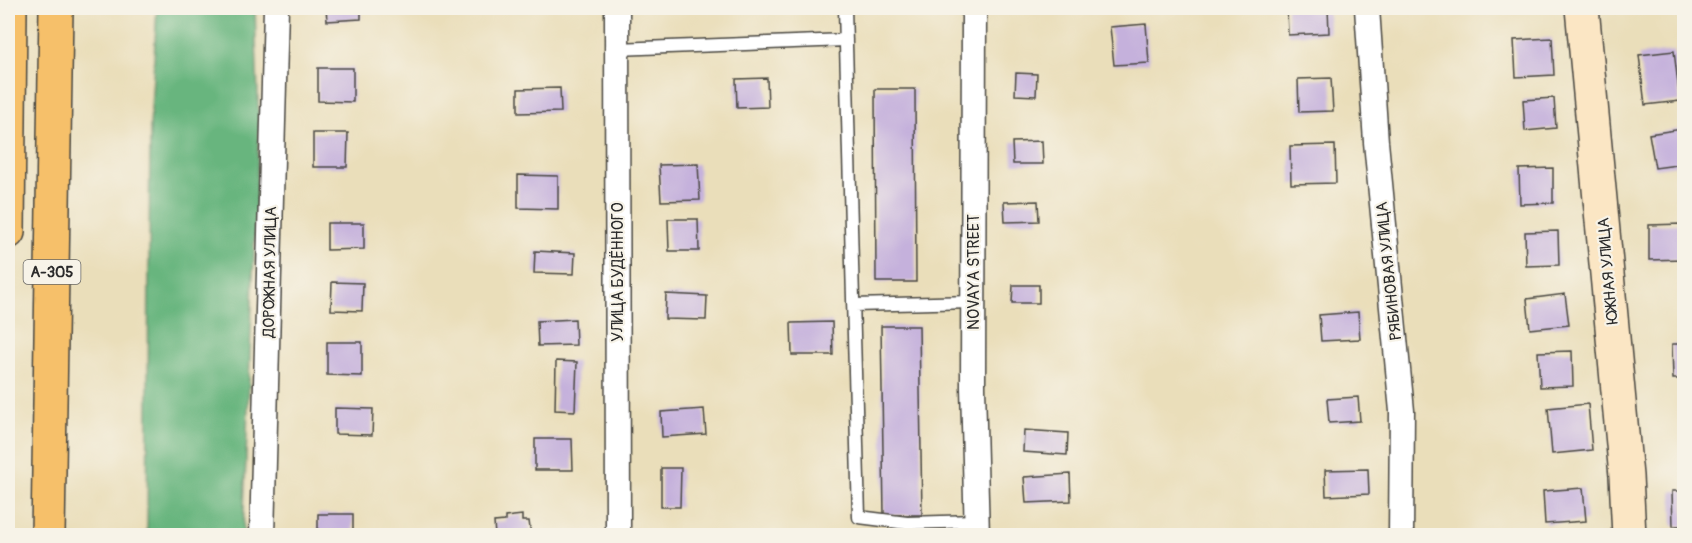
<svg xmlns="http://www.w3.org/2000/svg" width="1692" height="543" font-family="Pangolin,sans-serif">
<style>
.forest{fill:#68b57e;stroke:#4a7054;stroke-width:1.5}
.building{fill:#c5b1dc}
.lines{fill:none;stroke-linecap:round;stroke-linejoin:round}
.lane-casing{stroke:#484640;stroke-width:15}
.street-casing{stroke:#484640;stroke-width:27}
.secondary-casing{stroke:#484640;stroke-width:36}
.highway-casing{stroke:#484640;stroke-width:36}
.lane{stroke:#fff;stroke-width:12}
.street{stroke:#fff;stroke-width:24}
.secondary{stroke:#fbe6c4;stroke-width:33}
.highway{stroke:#f6c06b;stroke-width:33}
.labels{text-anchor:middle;stroke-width:4.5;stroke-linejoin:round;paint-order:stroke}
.shield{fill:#f7f3e8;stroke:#686764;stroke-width:1.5}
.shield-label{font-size:15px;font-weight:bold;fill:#2b2b2b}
.street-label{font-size:16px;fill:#2b2b2b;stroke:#f7f3e8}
</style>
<rect width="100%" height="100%" fill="#f7f3e8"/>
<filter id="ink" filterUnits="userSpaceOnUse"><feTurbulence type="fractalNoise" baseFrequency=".0167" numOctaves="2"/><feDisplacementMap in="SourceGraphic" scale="12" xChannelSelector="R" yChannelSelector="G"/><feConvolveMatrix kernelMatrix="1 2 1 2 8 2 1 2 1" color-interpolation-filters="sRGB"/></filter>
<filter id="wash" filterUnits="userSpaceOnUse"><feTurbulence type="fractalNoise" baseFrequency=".008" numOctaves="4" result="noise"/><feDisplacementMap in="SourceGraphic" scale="24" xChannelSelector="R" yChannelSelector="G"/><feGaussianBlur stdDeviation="1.35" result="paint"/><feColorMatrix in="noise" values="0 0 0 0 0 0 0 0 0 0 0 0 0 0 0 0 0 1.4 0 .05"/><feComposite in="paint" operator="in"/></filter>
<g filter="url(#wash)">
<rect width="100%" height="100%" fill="#eadeba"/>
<path class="forest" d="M 157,8 L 255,8 L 259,126 L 243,535 L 147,535 L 150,127 Z"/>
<g id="blocks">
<path class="building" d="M 326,8 L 361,8 L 361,19 L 327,21 Z
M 1287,8 L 1328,8 L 1329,33 L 1288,35 Z
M 1146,24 L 1149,63 L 1114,65 L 1110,27 Z
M 1552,38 L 1554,75 L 1516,77 L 1514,40 Z
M 1674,51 L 1680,101 L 1645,105 L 1639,55 Z
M 318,68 L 353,68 L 353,102 L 318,101 Z
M 1016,73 L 1037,74 L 1036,96 L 1015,95 Z
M 767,78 L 768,107 L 737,108 L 736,79 Z
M 1331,78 L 1333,111 L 1299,112 L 1298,79 Z
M 560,88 L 561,112 L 518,113 L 518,89 Z
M 875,89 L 915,89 L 916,282 L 876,282 Z
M 1554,98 L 1556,128 L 1525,131 L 1523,100 Z
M 1682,129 L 1684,164 L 1655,168 L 1649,134 Z
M 313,133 L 348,133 L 347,167 L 313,167 Z
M 1042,141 L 1043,164 L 1013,164 L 1012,142 Z
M 1335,145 L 1336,183 L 1291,184 L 1290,146 Z
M 698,164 L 700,200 L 661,201 L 659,165 Z
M 1553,168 L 1553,203 L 1520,204 L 1519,169 Z
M 518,175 L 558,176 L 558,209 L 518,208 Z
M 1038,201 L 1039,221 L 1005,222 L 1004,202 Z
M 668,219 L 698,219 L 699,251 L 669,251 Z
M 327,223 L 364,223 L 364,249 L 327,250 Z
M 1682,224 L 1683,259 L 1649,260 L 1649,225 Z
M 1558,231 L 1559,265 L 1526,266 L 1525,232 Z
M 535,251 L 575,253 L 574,274 L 534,273 Z
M 332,282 L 363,283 L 362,311 L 331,310 Z
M 1013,285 L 1039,285 L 1039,303 L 1012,303 Z
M 666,294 L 707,296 L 706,320 L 665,319 Z
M 1565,294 L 1569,325 L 1530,329 L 1527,299 Z
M 1358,312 L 1360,339 L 1321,341 L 1319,315 Z
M 575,319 L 576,345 L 538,346 L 537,321 Z
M 832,322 L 833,355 L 792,355 L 791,323 Z
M 881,326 L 919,326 L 922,515 L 884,515 Z
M 327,342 L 362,342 L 362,376 L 327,375 Z
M 1672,344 L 1684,344 L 1684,379 L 1673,379 Z
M 1572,351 L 1573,386 L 1540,387 L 1538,352 Z
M 556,361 L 577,362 L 575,411 L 555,410 Z
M 1358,397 L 1360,421 L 1329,423 L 1327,399 Z
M 1588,404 L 1592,450 L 1552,454 L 1548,408 Z
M 335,408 L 373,409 L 372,435 L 335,434 Z
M 704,409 L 706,434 L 662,437 L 661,412 Z
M 1024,430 L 1068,433 L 1067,455 L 1023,452 Z
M 535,439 L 572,439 L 573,470 L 535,470 Z
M 661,468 L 681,468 L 680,507 L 661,507 Z
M 1368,469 L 1369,494 L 1326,496 L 1325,470 Z
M 1070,474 L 1071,501 L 1026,503 L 1024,477 Z
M 1583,488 L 1586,521 L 1545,524 L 1543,491 Z
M 1672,491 L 1684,491 L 1684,526 L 1673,526 Z
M 318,514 L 353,514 L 353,536 L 318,536 Z
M 522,515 L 522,521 L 529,521 L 531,536 L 495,536 L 494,522 L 505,521 L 505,517 Z"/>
</g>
</g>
<g filter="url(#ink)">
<use href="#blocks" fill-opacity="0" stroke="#484640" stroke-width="1.5"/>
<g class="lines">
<g class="lane-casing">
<path id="lane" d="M 845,8 L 859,517 L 907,523 L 976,521
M 617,49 L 846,40
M 854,305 L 973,302"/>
</g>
<g class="street-casing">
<path id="street" d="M 617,8 L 618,536
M 974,8 L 973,387 L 977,536
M 1367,8 L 1376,142 L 1402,411 L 1401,536
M 262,536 L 276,8"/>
</g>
<g class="secondary-casing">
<path id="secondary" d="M 1582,8 L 1626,476 L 1629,536"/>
</g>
<g class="highway-casing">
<path id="highway" d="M 8,232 L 10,8
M 48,536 L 56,8"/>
</g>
<use href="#lane" class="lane"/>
<use href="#street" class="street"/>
<use href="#secondary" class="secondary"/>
<use href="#highway" class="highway"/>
</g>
</g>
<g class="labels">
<rect class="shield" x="23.5" y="260" width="57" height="24" rx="4.5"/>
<g class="shield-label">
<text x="52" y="277">А-305</text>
</g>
<g class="street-label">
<text transform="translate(1388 271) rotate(-96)" y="6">РЯБИНОВАЯ УЛИЦА</text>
<text transform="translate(1607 271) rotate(-95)" y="6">ЮЖНАЯ УЛИЦА</text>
<text transform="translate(269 272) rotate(-89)" y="6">ДОРОЖНАЯ УЛИЦА</text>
<text transform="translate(617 272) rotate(-90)" y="6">УЛИЦА БУДЁННОГО</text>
<text transform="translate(973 272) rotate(-90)" y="6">NOVAYA STREET</text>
</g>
</g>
<rect width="1692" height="543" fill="none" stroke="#f7f3e8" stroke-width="30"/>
</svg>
